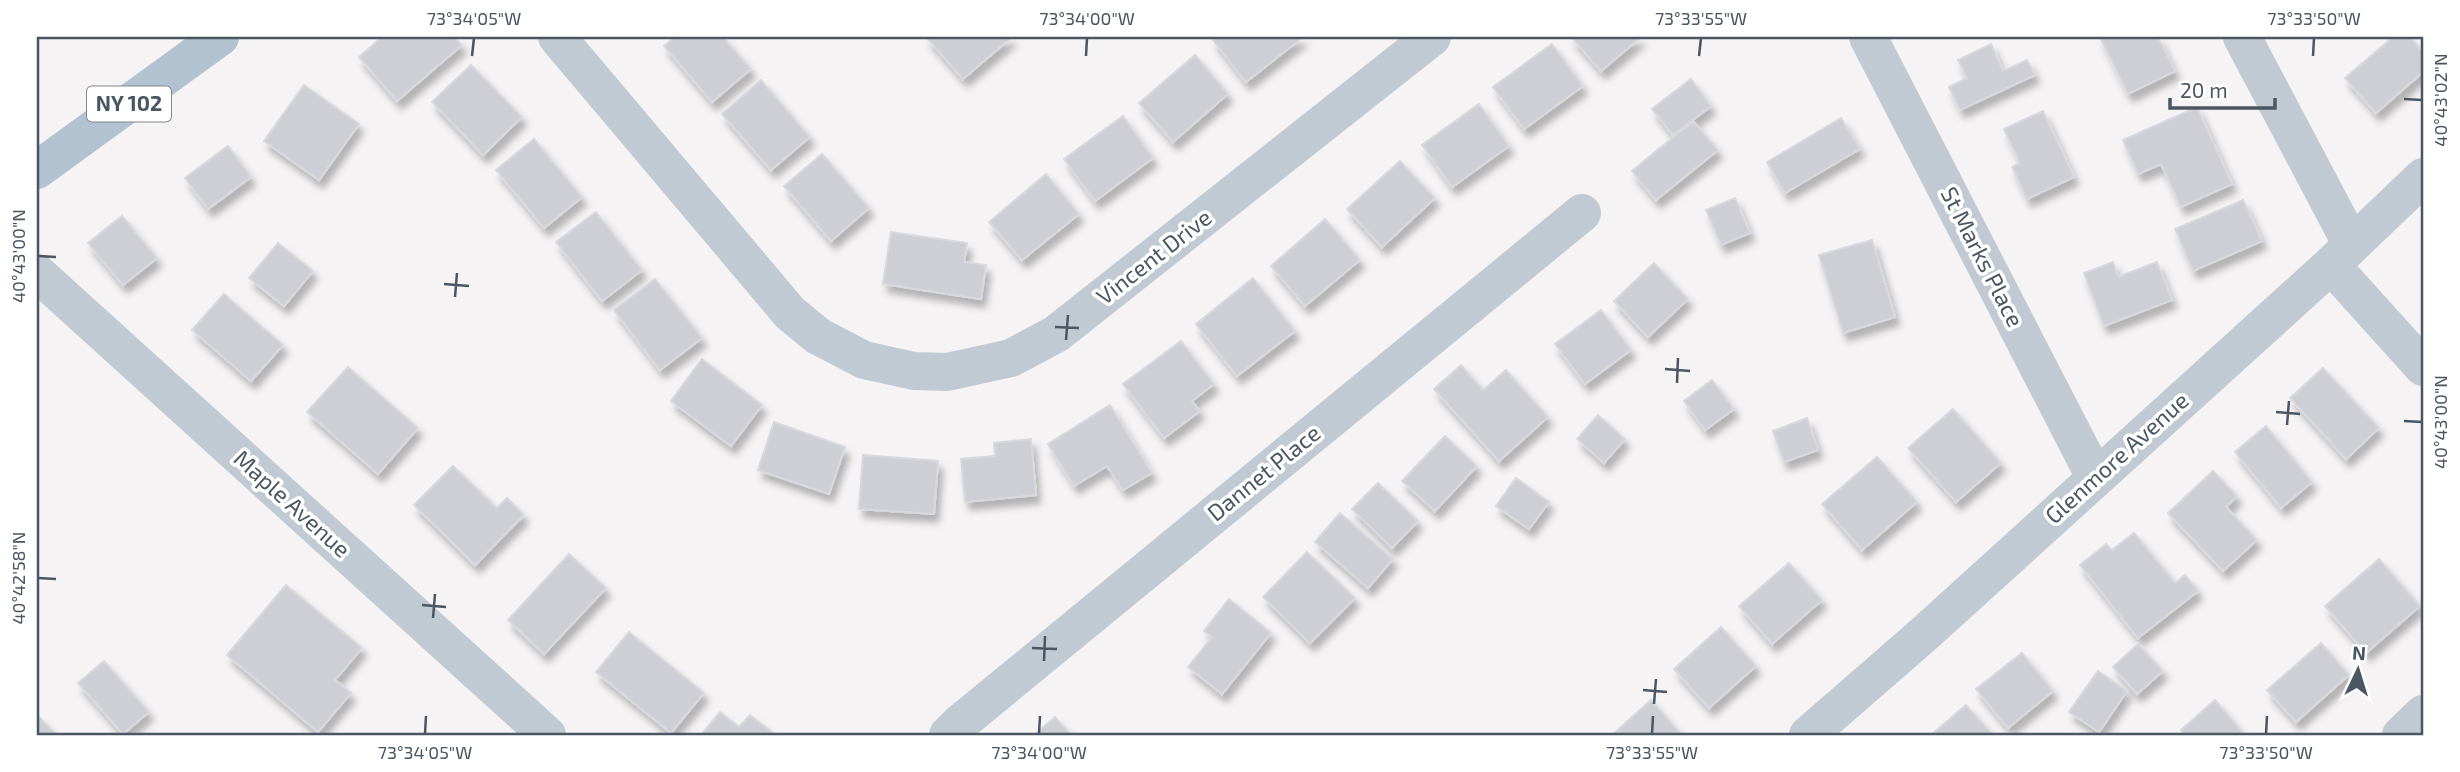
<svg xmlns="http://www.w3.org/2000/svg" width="2460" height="772" font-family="'Exo 2',sans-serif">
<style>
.building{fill:#cdcfd5;stroke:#d7d9de;stroke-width:2;filter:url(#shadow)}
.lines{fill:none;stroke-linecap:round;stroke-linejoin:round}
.minor{stroke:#c1cad2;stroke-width:38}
.primary{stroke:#b3c2d1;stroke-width:38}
.ticks{fill:none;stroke:#4a5661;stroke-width:2.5}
.labels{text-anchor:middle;stroke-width:7;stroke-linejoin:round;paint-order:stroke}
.shield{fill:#fff;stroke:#808990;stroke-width:2}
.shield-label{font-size:21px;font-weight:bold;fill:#4a5661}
.street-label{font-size:23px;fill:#4a5661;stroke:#fff}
.neatline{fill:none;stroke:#4a5661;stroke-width:2.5}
.ticks-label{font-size:18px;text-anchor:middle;fill:#4a5661}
</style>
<defs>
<filter id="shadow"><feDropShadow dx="4.5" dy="8" stdDeviation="3.5" flood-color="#0004"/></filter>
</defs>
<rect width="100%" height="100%" fill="#f5f3f3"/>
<path class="building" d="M 382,37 L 454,37 L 462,45 L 397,101 L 359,57 Z
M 675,37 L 723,37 L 751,69 L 712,102 L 664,46 Z
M 926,37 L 1012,37 L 963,79 Z
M 1217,37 L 1303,37 L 1246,82 L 1213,40 Z
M 1571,37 L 1641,37 L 1601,71 Z
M 2100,37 L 2158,37 L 2175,71 L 2128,94 Z
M 2393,37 L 2410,37 L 2423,52 L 2423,72 L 2376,113 L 2345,78 Z
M 1552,44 L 1583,86 L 1524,129 L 1493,87 Z
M 1991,44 L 2003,71 L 2027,60 L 2035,75 L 1960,110 L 1949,87 L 1967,78 L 1958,60 Z
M 1195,55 L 1228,94 L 1173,142 L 1139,103 Z
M 471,65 L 522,117 L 483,155 L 432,102 Z
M 1691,79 L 1711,106 L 1673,135 L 1652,109 Z
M 761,80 L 810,137 L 771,170 L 722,114 Z
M 304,85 L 359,124 L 319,180 L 264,141 Z
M 1479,104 L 1509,146 L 1452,187 L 1422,145 Z
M 2197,107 L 2232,184 L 2181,207 L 2161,164 L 2138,174 L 2123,140 Z
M 2043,111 L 2074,177 L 2027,199 L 2012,167 L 2020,163 L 2004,129 Z
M 1123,116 L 1153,158 L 1095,201 L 1064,159 Z
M 1841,118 L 1860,149 L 1785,193 L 1767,162 Z
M 1693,121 L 1718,150 L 1656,200 L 1632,171 Z
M 534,139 L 582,197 L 544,228 L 496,170 Z
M 228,146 L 251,177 L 208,209 L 185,178 Z
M 822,154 L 869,208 L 831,241 L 784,186 Z
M 1400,161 L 1435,198 L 1382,247 L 1347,209 Z
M 1046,174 L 1079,214 L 1022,260 L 989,222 Z
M 1735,198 L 1750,233 L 1721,245 L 1706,210 Z
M 2243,200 L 2262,241 L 2193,271 L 2175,229 Z
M 596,212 L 642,270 L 602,301 L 556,242 Z
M 122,216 L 157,258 L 123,285 L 88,243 Z
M 1325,219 L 1360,260 L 1305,306 L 1271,266 Z
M 891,232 L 967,243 L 964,262 L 986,265 L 981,299 L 883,284 Z
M 1872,240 L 1895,317 L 1843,333 L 1819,255 Z
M 278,243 L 313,271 L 284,306 L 249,278 Z
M 2113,262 L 2118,277 L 2157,262 L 2172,300 L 2104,326 L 2084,273 Z
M 1654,263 L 1688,299 L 1648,337 L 1614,301 Z
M 1253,278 L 1295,331 L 1237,376 L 1196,324 Z
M 655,279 L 702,338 L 660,370 L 614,310 Z
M 224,294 L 283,345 L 251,381 L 192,330 Z
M 1601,310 L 1631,350 L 1585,384 L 1555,344 Z
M 1181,341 L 1214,384 L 1192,401 L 1200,411 L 1164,438 L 1123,384 Z
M 702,359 L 762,405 L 731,446 L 671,401 Z
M 1461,365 L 1483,390 L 1506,370 L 1548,417 L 1499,461 L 1434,389 Z
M 348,367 L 418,428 L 378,474 L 307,412 Z
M 2323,368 L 2379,428 L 2346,459 L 2290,398 Z
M 1712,380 L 1734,409 L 1705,430 L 1684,401 Z
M 1110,405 L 1152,473 L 1123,490 L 1107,466 L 1074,486 L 1048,444 Z
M 1953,409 L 2001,463 L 1956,502 L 1908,448 Z
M 1598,415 L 1625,439 L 1604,463 L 1577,439 Z
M 1807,418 L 1818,450 L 1784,462 L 1773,431 Z
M 774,422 L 845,447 L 829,494 L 758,470 Z
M 2266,426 L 2312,482 L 2281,508 L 2235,452 Z
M 1445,436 L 1477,466 L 1435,511 L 1402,481 Z
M 1031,439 L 1036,495 L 965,502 L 961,459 L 995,456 L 994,443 Z
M 863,455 L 938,461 L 934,514 L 859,509 Z
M 1877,457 L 1917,502 L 1862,550 L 1822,504 Z
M 453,466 L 497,508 L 507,498 L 524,515 L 475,565 L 414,505 Z
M 2213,471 L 2237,496 L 2226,507 L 2257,540 L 2223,571 L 2168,513 Z
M 1516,478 L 1549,502 L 1529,529 L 1496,506 Z
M 1378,483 L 1418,521 L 1392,548 L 1352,509 Z
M 1340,513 L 1393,559 L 1368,588 L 1315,542 Z
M 2134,533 L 2175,583 L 2185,575 L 2198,591 L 2138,638 L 2080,565 L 2106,544 L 2112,550 Z
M 1307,552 L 1355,598 L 1310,643 L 1263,597 Z
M 569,554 L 606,588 L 544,654 L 508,620 Z
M 2379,559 L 2420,606 L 2366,653 L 2325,606 Z
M 1789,563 L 1822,600 L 1772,644 L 1739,606 Z
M 286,585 L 362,648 L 335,680 L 351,693 L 318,732 L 227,655 Z
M 1229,599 L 1271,633 L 1222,694 L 1188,667 L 1212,637 L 1204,631 Z
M 1721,627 L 1756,666 L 1709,708 L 1674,669 Z
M 629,632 L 704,693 L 671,733 L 596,672 Z
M 2321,643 L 2349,675 L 2296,722 L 2267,690 Z
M 2138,644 L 2163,671 L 2137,694 L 2113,667 Z
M 2022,653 L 2053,691 L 2008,728 L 1976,689 Z
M 104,661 L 149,712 L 123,734 L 78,683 Z
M 2098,671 L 2127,691 L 2099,732 L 2069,712 Z
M 1651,700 L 1682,735 L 1612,735 Z
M 2215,700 L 2245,735 L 2185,735 L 2181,730 Z
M 1966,705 L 1993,735 L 1931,735 Z
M 720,712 L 739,727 L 750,715 L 776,735 L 701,735 Z
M 39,717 L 57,735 L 37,735 L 37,719 Z
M 1055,717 L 1071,735 L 1034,735 Z"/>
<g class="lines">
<path class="minor" d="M 557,37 L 790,313 L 818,336 L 864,360 L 914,371 L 947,372 L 1011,358 L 1056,334 L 1432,37
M 1868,37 L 2095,477
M 2242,37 L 2352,245
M 2331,265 L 2423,367
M 37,273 L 547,735
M 948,735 L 959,724 L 1582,213
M 1808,735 L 1923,635 L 2331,265 L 2423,177
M 2401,735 L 2423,714"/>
<path class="primary" d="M 37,170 L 220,37"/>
</g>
<path class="ticks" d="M 472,56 L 474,38M 1086,56 L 1087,38M 1699,56 L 1701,38M 2313,56 L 2314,38M 2404,99 L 2422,100M 38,256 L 56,257M 444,284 L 469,286M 455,297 L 457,273M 1055,327 L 1079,328M 1066,340 L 1068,315M 1665,369 L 1690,371M 1677,383 L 1678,358M 2276,412 L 2300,414M 2404,421 L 2422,422M 2287,425 L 2289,401M 38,578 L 56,579M 422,605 L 446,607M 433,618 L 435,594M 1032,648 L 1057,649M 1044,661 L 1045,636M 1643,690 L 1667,692M 1654,704 L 1656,679M 425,734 L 426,716M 1039,734 L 1040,716M 1652,734 L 1653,716M 2266,734 L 2267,716"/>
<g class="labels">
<rect class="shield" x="87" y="86.5" width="84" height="35" rx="5"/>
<g class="shield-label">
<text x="129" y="111">NY 102</text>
</g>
<g class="street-label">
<text transform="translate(1154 257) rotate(-38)" y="8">Vincent Drive</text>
<text transform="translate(1982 257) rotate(63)" y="8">St Marks Place</text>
<text transform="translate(2117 458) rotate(-42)" y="8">Glenmore Avenue</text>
<text transform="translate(1264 473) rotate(-39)" y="8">Dannet Place</text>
<text transform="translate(292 504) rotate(42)" y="8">Maple Avenue</text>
</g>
</g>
<rect width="2460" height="772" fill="none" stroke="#ffffff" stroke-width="77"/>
<g transform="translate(2358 670) rotate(4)" stroke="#ffffff" stroke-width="5" paint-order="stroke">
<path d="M0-5L12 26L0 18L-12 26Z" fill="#4a5661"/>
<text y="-10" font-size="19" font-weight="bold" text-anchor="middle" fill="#4a5661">N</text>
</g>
<path d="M2170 98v10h105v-10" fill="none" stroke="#4a5661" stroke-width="3.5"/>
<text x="2180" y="98" font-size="21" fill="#4a5661" stroke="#ffffff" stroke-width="5" paint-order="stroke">20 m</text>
<rect x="38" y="38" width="2384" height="696" class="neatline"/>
<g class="ticks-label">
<text x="474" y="25">73°34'05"W</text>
<text x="1087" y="25">73°34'00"W</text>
<text x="1701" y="25">73°33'55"W</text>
<text x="2314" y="25">73°33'50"W</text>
<text transform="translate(2441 100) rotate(-90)" y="6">40°43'02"N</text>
<text transform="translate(19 256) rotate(-90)" y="6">40°43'00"N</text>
<text transform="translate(2441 422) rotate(-90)" y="6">40°43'00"N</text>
<text transform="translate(19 578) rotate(-90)" y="6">40°42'58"N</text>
<text x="425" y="759">73°34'05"W</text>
<text x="1039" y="759">73°34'00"W</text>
<text x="1652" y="759">73°33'55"W</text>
<text x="2266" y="759">73°33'50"W</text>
</g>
</svg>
